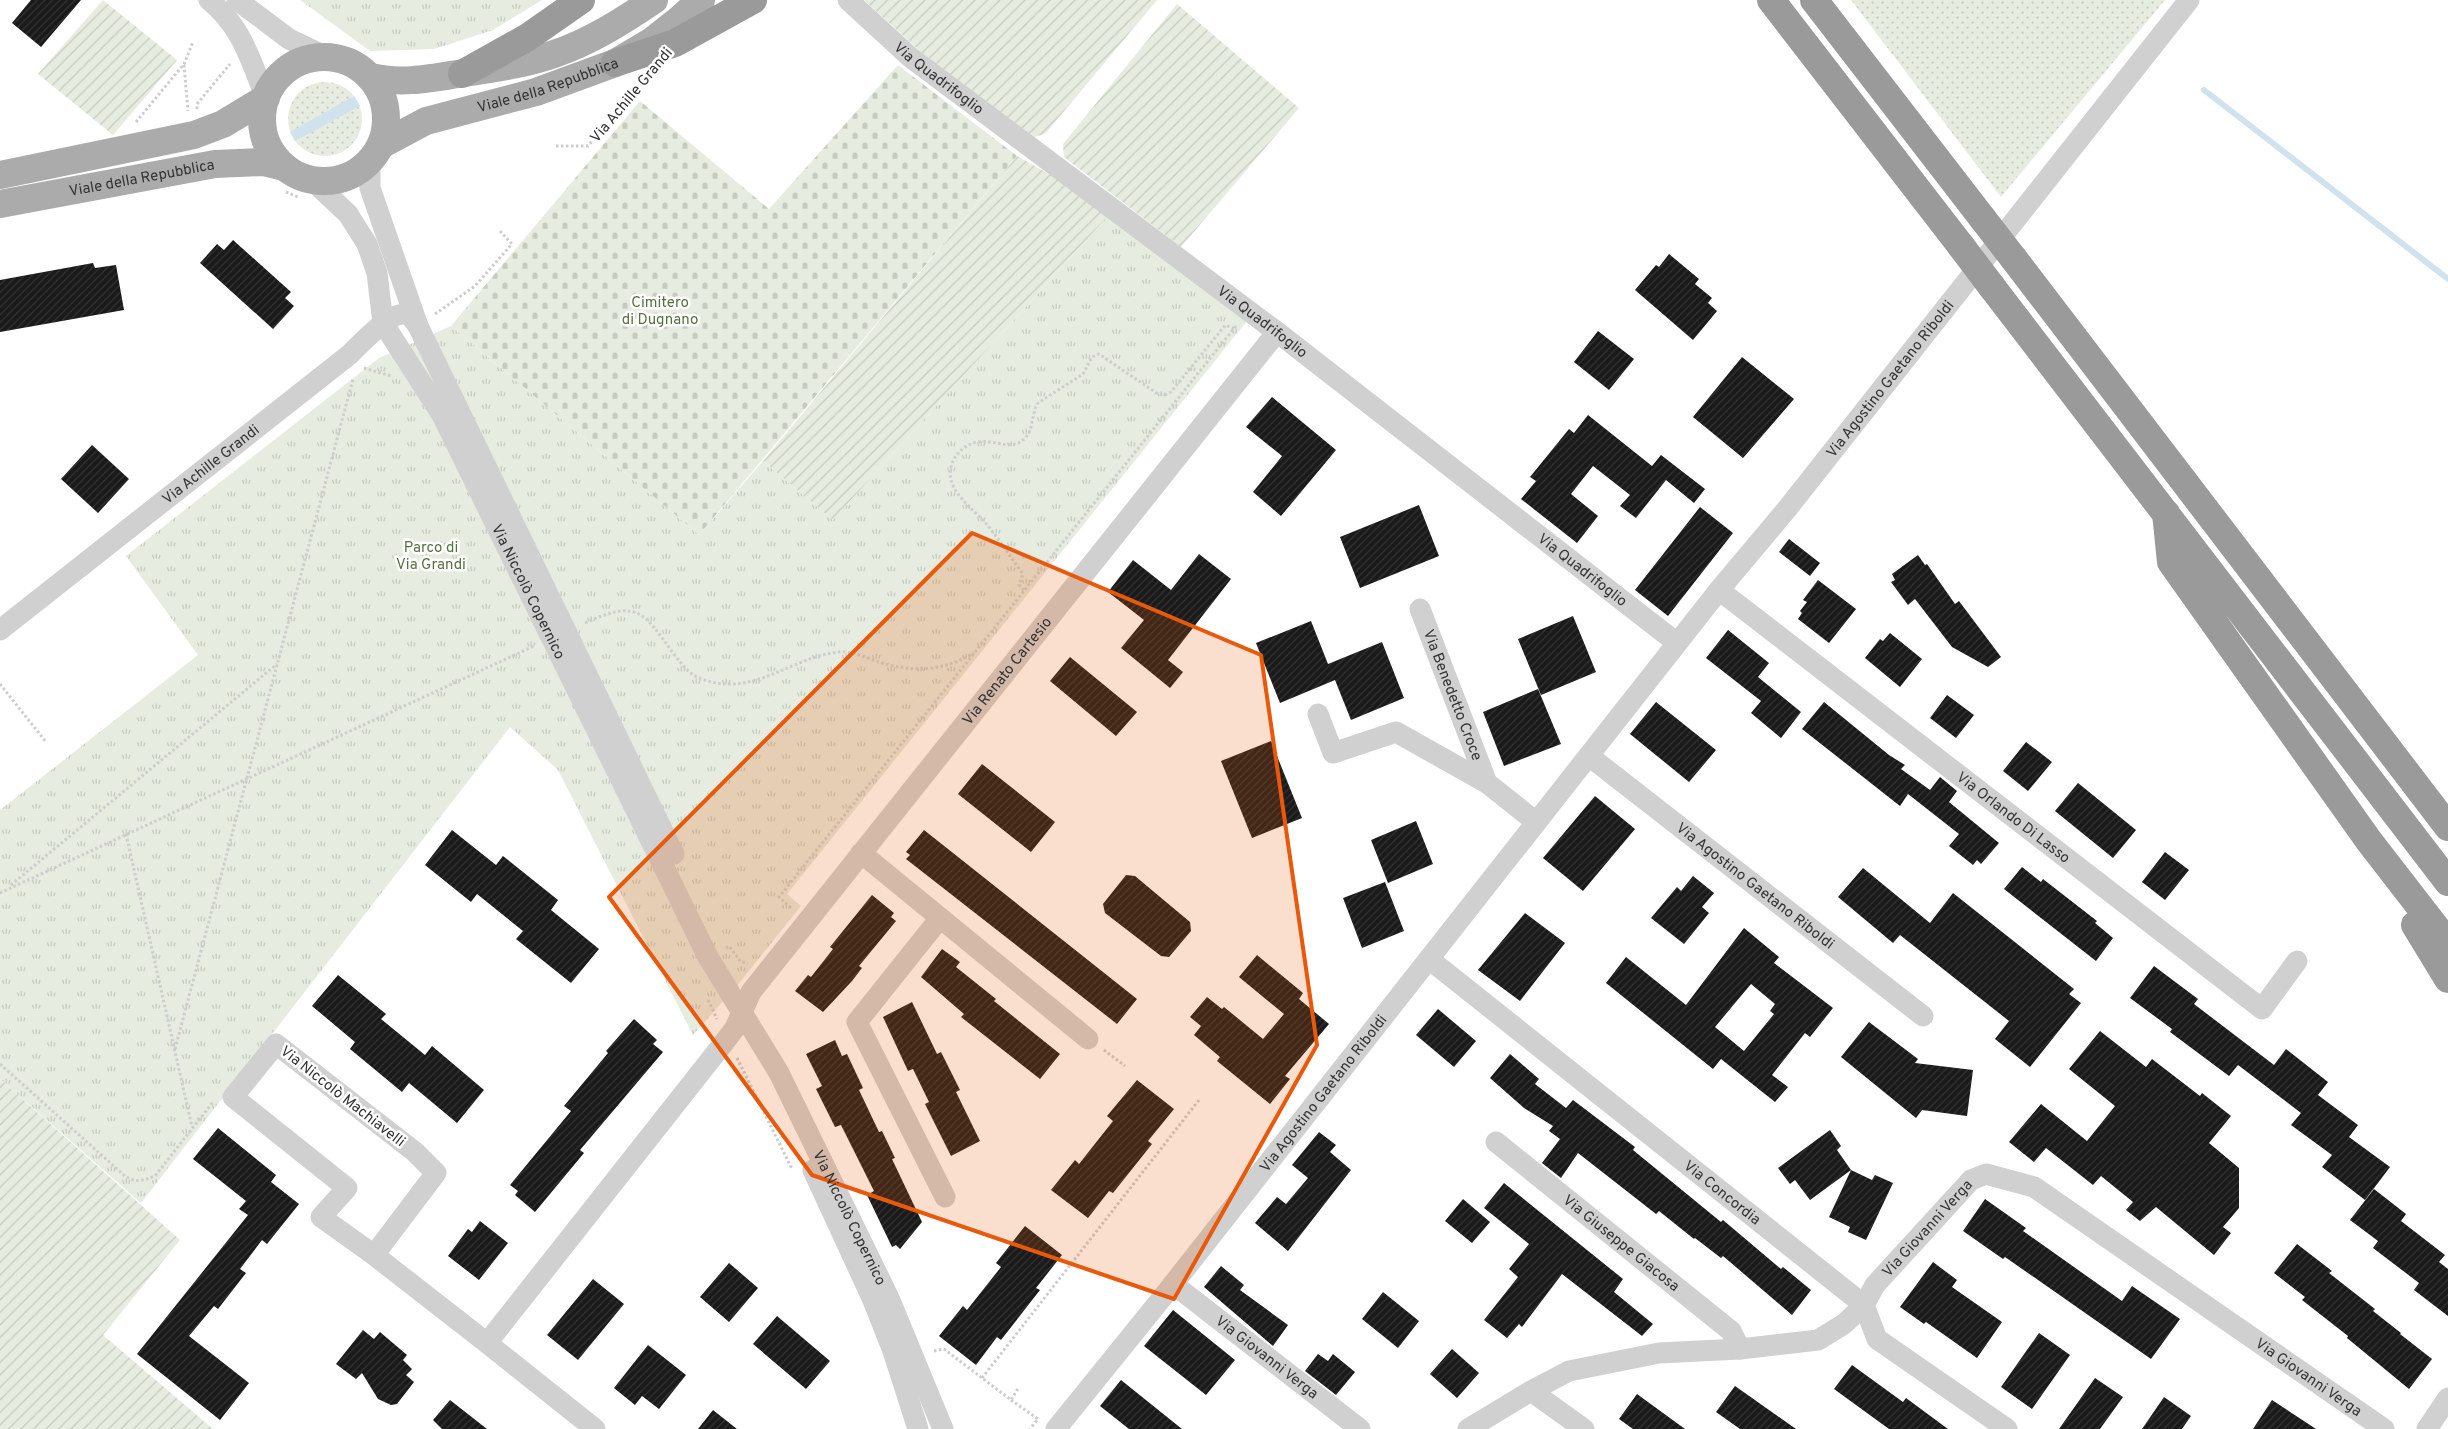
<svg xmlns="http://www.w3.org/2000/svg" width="2448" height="1429" font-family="Overpass,sans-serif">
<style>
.grass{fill:url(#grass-dots)}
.cemetery{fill:url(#cemetery-stones)}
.park{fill:url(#park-tufts)}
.garden{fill:url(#garden-furrows)}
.water{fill:#cfe2ee}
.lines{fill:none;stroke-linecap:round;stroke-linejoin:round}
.stream{stroke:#cfe2ee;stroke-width:6}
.building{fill:url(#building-hatch);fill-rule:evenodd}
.path{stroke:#cdcdcd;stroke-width:3;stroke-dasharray:2.5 2.5;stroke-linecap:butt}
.minor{stroke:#d0d0d0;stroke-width:21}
.major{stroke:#ababab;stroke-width:28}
.highway{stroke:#9a9a9a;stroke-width:28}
.highway-bridge{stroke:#9a9a9a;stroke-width:28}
.marked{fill:#e8590c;fill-opacity:0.2;stroke:#e8590c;stroke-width:4;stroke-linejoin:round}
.labels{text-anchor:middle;stroke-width:5;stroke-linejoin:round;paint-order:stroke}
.street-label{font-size:15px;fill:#333;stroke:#fff}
.park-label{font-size:15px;fill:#56703f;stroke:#fff}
</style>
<defs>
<pattern id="grass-dots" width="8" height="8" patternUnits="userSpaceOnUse" patternTransform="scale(1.25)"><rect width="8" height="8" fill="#e6ecdf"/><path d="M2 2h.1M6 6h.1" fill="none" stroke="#c6cbc0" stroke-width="1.8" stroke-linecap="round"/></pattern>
<pattern id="cemetery-stones" width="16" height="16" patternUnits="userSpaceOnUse" patternTransform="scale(1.25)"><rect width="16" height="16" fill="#e6ecdf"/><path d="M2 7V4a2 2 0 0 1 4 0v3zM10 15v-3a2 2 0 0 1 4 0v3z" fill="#c6cbc0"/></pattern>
<pattern id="park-tufts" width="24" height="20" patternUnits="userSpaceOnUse" patternTransform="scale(1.25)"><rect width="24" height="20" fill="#e6ecdf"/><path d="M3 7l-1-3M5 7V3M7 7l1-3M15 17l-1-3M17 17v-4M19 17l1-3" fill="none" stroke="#c6cbc0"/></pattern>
<pattern id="garden-furrows" width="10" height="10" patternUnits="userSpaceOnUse" patternTransform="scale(1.25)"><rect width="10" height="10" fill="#e6ecdf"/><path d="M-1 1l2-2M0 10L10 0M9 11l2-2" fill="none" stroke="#c6cbc0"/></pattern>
<pattern id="building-hatch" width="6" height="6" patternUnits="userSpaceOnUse" patternTransform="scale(1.25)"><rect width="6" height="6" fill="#1a1a1a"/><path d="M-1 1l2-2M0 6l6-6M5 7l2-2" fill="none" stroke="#333"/></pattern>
</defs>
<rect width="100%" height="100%" fill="#fff"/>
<path class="grass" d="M 1851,0 L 2165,0 L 2001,197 Z
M288 119a37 37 0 1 1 74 0a37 37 0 1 1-74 0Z"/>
<path class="cemetery" d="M 898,65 L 1017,156 L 699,535 L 451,326 L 640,101 L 769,209 Z"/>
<path class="park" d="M 300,0 L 542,0 L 493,30 L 434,49 L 370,51 Z
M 1108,216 L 1247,321 L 787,894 L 801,906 L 740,982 L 693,1035 L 558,770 L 510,727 L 141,1203 L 0,1079 L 0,810 L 198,655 L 126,556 L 379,358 L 451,326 L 699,535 L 763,461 L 833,520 Z"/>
<path class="garden" d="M 103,0 L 177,60 L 113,135 L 38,74 Z
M 864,0 L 1157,0 L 1045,134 L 1034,137 L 922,53 Z
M 1177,4 L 1299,108 L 1181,247 L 1064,157 L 1063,144 Z
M 1017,156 L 1056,178 L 1108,216 L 833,520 L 763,461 Z
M 0,1079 L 180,1240 L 103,1335 L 213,1429 L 0,1429 Z"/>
<path class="water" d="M 354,96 L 360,106 L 295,141 L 290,132 Z"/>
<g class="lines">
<path class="stream" d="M 2204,90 L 2448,279"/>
</g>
<path class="building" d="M 31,0 L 81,0 L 41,47 L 12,23 Z
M 233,240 L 291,292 L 285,298 L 294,306 L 273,329 L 200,263 L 217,244 L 224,250 Z
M 1669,254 L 1699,279 L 1695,284 L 1712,298 L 1708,303 L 1717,311 L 1693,340 L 1635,290 L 1656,265 L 1659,267 Z
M 93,263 L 95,268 L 116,265 L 124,310 L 0,332 L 0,280 Z
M 1598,331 L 1634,359 L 1609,390 L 1574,362 Z
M 1742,357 L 1794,399 L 1743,458 L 1693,417 Z
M 1272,397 L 1336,450 L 1281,516 L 1253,492 L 1282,456 L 1246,427 Z
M 1588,415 L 1652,466 L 1661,455 L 1705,489 L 1694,503 L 1666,480 L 1636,518 L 1620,506 L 1630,495 L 1593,466 L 1571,494 L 1598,516 L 1577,543 L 1521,499 L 1536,481 L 1530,477 L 1569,429 L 1574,433 Z
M 92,445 L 129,479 L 98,513 L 61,479 Z
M 1419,505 L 1439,556 L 1360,588 L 1340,537 Z
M 1700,507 L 1733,533 L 1668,616 L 1635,590 Z
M 1789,539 L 1820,563 L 1810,576 L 1779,552 Z
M 1199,554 L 1231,579 L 1168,660 L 1183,672 L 1170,688 L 1121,648 L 1144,620 L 1108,592 L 1133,560 L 1171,590 Z
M 1918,555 L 1925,565 L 1927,564 L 1955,604 L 1959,601 L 2001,657 L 1988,667 L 1952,647 L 1915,599 L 1908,605 L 1891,582 L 1895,580 L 1892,574 Z
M 1818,580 L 1856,609 L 1829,643 L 1798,619 L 1802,613 L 1800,611 L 1807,602 L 1803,600 Z
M 1573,616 L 1596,672 L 1541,695 L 1518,639 Z
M 1311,621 L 1328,664 L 1382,642 L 1404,698 L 1351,720 L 1335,680 L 1280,703 L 1256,643 Z
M 1728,630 L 1769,663 L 1758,677 L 1801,712 L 1781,738 L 1751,713 L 1761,701 L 1706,658 Z
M 1890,633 L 1922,659 L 1900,687 L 1865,658 L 1880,639 L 1883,641 Z
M 1070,657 L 1137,712 L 1116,736 L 1050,681 Z
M 1538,689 L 1561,744 L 1504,766 L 1483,712 Z
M 1947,695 L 1974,715 L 1956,738 L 1930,718 Z
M 1656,702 L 1716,750 L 1689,782 L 1630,734 Z
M 1824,702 L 1889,755 L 1905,765 L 1901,769 L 1930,790 L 1940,777 L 1957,791 L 1949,802 L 1999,843 L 1981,864 L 1977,860 L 1973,865 L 1949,846 L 1959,834 L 1908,794 L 1900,806 L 1802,729 Z
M 1271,741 L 1302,818 L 1252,838 L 1221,761 Z
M 2026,742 L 2052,762 L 2028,791 L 2003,771 Z
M 982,764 L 1055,822 L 1031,852 L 958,794 Z
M 2078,783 L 2136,830 L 2113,858 L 2055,811 Z
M 1595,796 L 1635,829 L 1583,891 L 1543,858 Z
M 1416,821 L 1433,864 L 1388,883 L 1371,840 Z
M 452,830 L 496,865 L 503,856 L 558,900 L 551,910 L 599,949 L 571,983 L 516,939 L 523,931 L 477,894 L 471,902 L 425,865 Z
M 924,830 L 1137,999 L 1117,1024 L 906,859 L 910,855 L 906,852 Z
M 2165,852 L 2189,870 L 2165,900 L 2142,882 Z
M 2022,867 L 2041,882 L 2043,879 L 2097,921 L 2095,923 L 2113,938 L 2096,961 L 2004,889 Z
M 1863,868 L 1930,923 L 1953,893 L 2074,989 L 2069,994 L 2081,1003 L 2030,1067 L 1995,1039 L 2009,1021 L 1900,935 L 1893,943 L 1838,897 Z
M 1126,875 L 1135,876 L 1190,922 L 1191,931 L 1169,957 L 1161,956 L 1105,913 L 1103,904 Z
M 1693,876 L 1714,893 L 1702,907 L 1709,913 L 1684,944 L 1651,918 L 1677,887 L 1681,891 Z
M 1385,882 L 1404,931 L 1362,948 L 1343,898 Z
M 872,895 L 894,913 L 891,917 L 896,921 L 859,966 L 862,968 L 852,981 L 823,1012 L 795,991 L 808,975 L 811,977 L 833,949 L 830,947 Z
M 1525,913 L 1565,943 L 1520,1001 L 1478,970 Z
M 1744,928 L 1779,957 L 1774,963 L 1833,1008 L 1810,1037 L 1805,1033 L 1772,1075 L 1788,1087 L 1775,1102 L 1721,1059 L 1713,1069 L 1606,983 L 1626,957 L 1686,1005 ZM 1751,984 L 1775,1004 L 1770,1011 L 1774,1014 L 1744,1051 L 1715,1027 Z
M 942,949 L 960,962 L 956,967 L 996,999 L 994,1001 L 1060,1054 L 1040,1079 L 961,1017 L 964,1014 L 921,977 Z
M 1257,955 L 1303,993 L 1299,999 L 1329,1024 L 1285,1076 L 1290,1079 L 1270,1104 L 1217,1061 L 1220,1057 L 1194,1035 L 1201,1026 L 1190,1017 L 1207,997 L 1222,1009 L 1224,1007 L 1263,1039 L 1284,1014 L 1239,977 Z
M 2154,966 L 2198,999 L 2194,1004 L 2274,1065 L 2286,1049 L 2328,1082 L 2318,1095 L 2358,1125 L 2349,1137 L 2390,1167 L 2365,1200 L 2322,1167 L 2332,1155 L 2291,1125 L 2301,1113 L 2238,1065 L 2229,1076 L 2170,1032 L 2172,1029 L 2130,998 Z
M 338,975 L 386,1014 L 381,1019 L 425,1055 L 432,1046 L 484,1090 L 457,1123 L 409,1083 L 402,1092 L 350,1049 L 355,1042 L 312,1006 Z
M 912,1002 L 937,1054 L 941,1052 L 960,1090 L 956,1092 L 980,1141 L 951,1156 L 925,1104 L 929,1102 L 913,1069 L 908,1071 L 883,1017 Z
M 1438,1009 L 1476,1041 L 1454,1067 L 1416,1035 Z
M 634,1019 L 657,1040 L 653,1044 L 663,1052 L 580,1150 L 584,1153 L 535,1212 L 515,1195 L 518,1191 L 510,1185 L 571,1111 L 564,1106 L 608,1053 L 606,1051 Z
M 1869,1022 L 1918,1059 L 1915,1063 L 1973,1070 L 1967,1116 L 1922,1110 L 1916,1118 L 1841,1057 Z
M 2100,1031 L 2146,1067 L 2152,1059 L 2200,1096 L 2202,1093 L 2231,1116 L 2209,1143 L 2239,1168 L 2239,1208 L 2223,1227 L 2231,1233 L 2214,1255 L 2156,1207 L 2140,1221 L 2126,1210 L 2133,1202 L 2101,1176 L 2093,1185 L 2046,1148 L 2034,1162 L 2009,1142 L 2041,1104 L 2087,1141 L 2115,1106 L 2069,1069 Z
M 835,1040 L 842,1056 L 847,1054 L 863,1088 L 859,1090 L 879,1132 L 882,1131 L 895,1158 L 892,1159 L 922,1222 L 900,1249 L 896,1245 L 892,1247 L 867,1195 L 874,1191 L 841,1125 L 835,1127 L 816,1089 L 822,1086 L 806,1054 Z
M 1510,1054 L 1539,1079 L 1535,1084 L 1566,1108 L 1573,1100 L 1635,1147 L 1633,1150 L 1721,1222 L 1723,1220 L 1781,1269 L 1783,1267 L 1811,1290 L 1792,1315 L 1723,1256 L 1721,1258 L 1695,1238 L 1694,1239 L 1659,1211 L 1656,1214 L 1578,1153 L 1561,1178 L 1542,1163 L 1560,1139 L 1549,1131 L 1553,1126 L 1524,1108 L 1490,1078 Z
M 1137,1080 L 1174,1109 L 1148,1141 L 1152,1144 L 1113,1193 L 1109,1191 L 1088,1218 L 1051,1190 L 1075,1160 L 1079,1164 L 1113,1121 L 1107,1116 Z
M 218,1128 L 276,1175 L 271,1182 L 299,1204 L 267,1244 L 262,1240 L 240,1269 L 246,1273 L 218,1309 L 214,1306 L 189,1336 L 249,1383 L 220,1420 L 137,1354 L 248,1215 L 239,1209 L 246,1201 L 193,1159 Z
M 1830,1130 L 1841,1146 L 1837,1150 L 1851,1170 L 1810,1200 L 1795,1180 L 1790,1184 L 1778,1168 Z
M 1319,1132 L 1336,1145 L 1330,1152 L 1351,1170 L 1288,1251 L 1255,1223 L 1277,1197 L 1286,1204 L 1308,1178 L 1292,1165 Z
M 1851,1170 L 1872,1180 L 1875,1175 L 1893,1183 L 1866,1240 L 1848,1232 L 1850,1227 L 1829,1217 Z
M 1504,1183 L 1623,1279 L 1614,1292 L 1653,1324 L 1642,1336 L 1562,1274 L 1522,1327 L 1519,1324 L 1507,1338 L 1484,1320 L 1518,1277 L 1509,1269 L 1529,1244 L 1484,1208 Z
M 2374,1189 L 2406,1214 L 2401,1221 L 2445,1255 L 2439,1262 L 2448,1269 L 2448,1316 L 2414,1290 L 2419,1283 L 2373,1248 L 2378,1241 L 2350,1220 Z
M 1463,1199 L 1490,1222 L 1472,1243 L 1445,1221 Z
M 1985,1199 L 2026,1228 L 2023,1231 L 2122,1301 L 2132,1286 L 2180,1319 L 2151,1359 L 2005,1257 L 2003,1259 L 1963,1231 Z
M 480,1221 L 508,1243 L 479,1280 L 448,1256 L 468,1229 L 472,1232 Z
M 1025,1226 L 1062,1255 L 1036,1288 L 1040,1290 L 1001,1340 L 997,1337 L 976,1365 L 939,1336 L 963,1306 L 967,1310 L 1001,1267 L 996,1263 Z
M 2297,1244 L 2332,1271 L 2329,1273 L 2375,1309 L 2373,1311 L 2401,1333 L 2400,1334 L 2432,1359 L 2409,1389 L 2347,1338 L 2348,1336 L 2302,1300 L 2305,1297 L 2274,1273 Z
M 1933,1262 L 1957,1280 L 1952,1287 L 2002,1322 L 1977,1358 L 1926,1322 L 1924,1324 L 1900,1307 Z
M 729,1263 L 758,1288 L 729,1322 L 700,1297 Z
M 1221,1266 L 1244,1285 L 1240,1290 L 1288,1325 L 1273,1346 L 1204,1287 Z
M 593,1279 L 624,1304 L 578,1360 L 547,1335 Z
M 1383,1292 L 1419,1321 L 1398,1348 L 1362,1319 Z
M 1173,1310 L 1235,1360 L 1206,1395 L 1144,1346 Z
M 777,1316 L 830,1361 L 806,1389 L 753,1344 Z
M 363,1330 L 374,1339 L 380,1332 L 407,1355 L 403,1360 L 412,1369 L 406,1375 L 414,1382 L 397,1404 L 391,1405 L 378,1399 L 362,1373 L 356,1379 L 336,1364 Z
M 2039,1333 L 2070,1355 L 2032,1409 L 2001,1387 Z
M 648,1345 L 686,1375 L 659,1409 L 642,1396 L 635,1405 L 614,1388 Z
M 1452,1349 L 1479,1373 L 1457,1398 L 1430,1374 Z
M 1318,1354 L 1328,1361 L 1333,1354 L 1355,1372 L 1336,1395 L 1305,1371 Z
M 1852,1365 L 1903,1402 L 1906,1398 L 1948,1429 L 1889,1429 L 1834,1389 Z
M 2095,1378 L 2123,1397 L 2100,1429 L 2059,1429 Z
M 1121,1380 L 1182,1429 L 1129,1429 L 1100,1406 Z
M 1735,1386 L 1796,1429 L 1740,1429 L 1716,1412 Z
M 1637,1394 L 1685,1429 L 1633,1429 L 1619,1419 Z
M 2164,1397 L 2191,1416 L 2182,1429 L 2142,1429 Z
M 450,1400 L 487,1429 L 442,1429 L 433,1420 Z
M 2272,1400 L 2316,1429 L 2253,1429 Z
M 713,1410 L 737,1429 L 698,1429 Z"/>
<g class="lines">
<path class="path" d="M 184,65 L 188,111
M 197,109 L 197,104 L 230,64
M 136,122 L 184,64 L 193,42
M 556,146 L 588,146 L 644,80
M 286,192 L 298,197
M 435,314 L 475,286 L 512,244 L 499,230
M 364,368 L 391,376
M 1024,590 L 1019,585 L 1023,574 C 1011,558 1001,542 989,527 C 973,507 939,488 954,459 C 959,450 969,443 978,442 C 995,439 1012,452 1025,438 C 1034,429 1031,414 1038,403 L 1083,374 L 1092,357 L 1099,354 L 1158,394 L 1165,395 L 1171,392 L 1223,328 L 1226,325 L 1234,329
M 585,623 C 637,599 643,611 673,653 C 680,662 687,672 697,677 C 751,701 789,657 839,652 C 851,651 865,657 876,661 C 911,673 942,672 974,653
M 0,684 L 46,742
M 126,834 L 192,1127
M 11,885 L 277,664
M 0,893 L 534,646
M 791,908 L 779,897 L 1236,326
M 726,948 L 729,946 L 741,962 L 748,963
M 708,1000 L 717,1019
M 175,1049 L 353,379
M 1104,1050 L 1125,1066
M 737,1058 L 792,1169
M 0,1064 L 126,1177 C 137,1183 144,1180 155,1176 L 213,1102
M 934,1351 L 944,1349 L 1011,1400 L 1019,1387
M 982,1378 L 1199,1100
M 1011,1400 L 1038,1419 L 1030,1429"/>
<g class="minor">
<path d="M 209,0 C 243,28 250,60 266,98"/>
<path d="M 237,0 L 289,39 L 327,57"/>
<path id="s1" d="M 848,0 L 910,57 L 1277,332 L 1677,643"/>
<path d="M 370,161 L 370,188 L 418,326 L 674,854"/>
<path id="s2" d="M 312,180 L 348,214 L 367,244 L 377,273 L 383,323 L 442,415 L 708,957 L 779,1073 L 889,1298 L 943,1429"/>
<path id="s3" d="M 1719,590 L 2262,1009 L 2297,961"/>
<path id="s4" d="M 1420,609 L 1487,783 L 1536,822"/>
<path id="s5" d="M 0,630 L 349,355 C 360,345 392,308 408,315 C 412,317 415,322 418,326"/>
<path d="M 1318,714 L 1333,753 L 1396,732 L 1487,783"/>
<path id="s6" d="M 1589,756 L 1923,1016"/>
<path d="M 861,853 L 1088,1039"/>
<path d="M 940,918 L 857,1022 L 945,1197"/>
<path id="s7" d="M 1429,959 L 1864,1305 L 1877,1339 L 2007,1429"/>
<path id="s8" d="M 1496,1142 L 1731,1331 L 1740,1349"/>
<path d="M 813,1170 L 872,1298 L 893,1351 L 918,1429"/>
<path d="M 374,1255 L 436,1173 L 415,1152 L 276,1044 L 233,1097 L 347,1188 L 321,1217 L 374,1255 L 487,1343"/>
<path id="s9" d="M 1173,1284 L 1360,1429"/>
<path d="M 1531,1391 L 1584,1429"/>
<path id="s10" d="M 595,1429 L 487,1343 L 726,1040 L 735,1028 L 751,992 L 1277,332"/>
<path id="s11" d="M 1056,1429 L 1170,1288 L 1719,590 L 1787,509 L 2189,0"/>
<path id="s12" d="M 1468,1429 L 1531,1391 L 1569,1371 L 1659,1353 L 1740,1349 L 1818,1340 L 1844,1324 L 1864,1305 L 1875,1285 L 1971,1180 L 1986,1174 L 2034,1187 L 2384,1429"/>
<path d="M 2427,1429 L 2448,1398"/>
</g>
<g class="major">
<circle cx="324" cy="119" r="62"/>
<path d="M 370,77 C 400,84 427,79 457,74 C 489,69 523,65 554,54 C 590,42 623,21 654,0"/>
<path id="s13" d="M 381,145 L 426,121 L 536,92 L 615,63 L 652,41 L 680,19 L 701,0"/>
<path d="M 0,175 L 194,135 L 223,124 L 266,98"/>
<path id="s14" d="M 0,204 L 215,164 L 263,162 L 284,167"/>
</g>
<path class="highway" d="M 1771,0 L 1961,246
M 1814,0 L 1983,219
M 615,63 L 675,43 L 753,0
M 462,74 L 528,37 L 581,0
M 2014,259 L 2448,827
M 1992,287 L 2448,882
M 2166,513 L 2171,562 L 2369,841 L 2448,943
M 2415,925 L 2448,979"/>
<path class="highway-bridge" d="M 1983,219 L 2014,259
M 1961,246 L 1992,287"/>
</g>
<path class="marked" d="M 972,533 L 1261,655 L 1317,1045 L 1174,1299 L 812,1175 L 609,897 Z"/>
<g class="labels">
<g class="street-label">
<text dy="5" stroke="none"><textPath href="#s1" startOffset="120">Via Quadrifoglio</textPath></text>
<text dy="5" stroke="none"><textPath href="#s13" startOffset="178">Viale della Repubblica</textPath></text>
<text transform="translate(631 95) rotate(-50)" y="5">Via Achille Grandi</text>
<text dy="5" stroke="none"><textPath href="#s14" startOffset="144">Viale della Repubblica</textPath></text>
<text dy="5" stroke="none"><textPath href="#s1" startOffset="525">Via Quadrifoglio</textPath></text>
<text dy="5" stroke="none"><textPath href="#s11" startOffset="1341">Via Agostino Gaetano Riboldi</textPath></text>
<text dy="5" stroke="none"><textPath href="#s5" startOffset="268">Via Achille Grandi</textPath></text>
<text dy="5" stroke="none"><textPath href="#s1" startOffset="930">Via Quadrifoglio</textPath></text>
<text dy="5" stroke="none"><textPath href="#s2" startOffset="472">Via Niccolò Copernico</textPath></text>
<text dy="5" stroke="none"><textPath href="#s10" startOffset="989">Via Renato Cartesio</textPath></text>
<text dy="5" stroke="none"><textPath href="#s4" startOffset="92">Via Benedetto Croce</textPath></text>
<text dy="5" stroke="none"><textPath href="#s3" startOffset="372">Via Orlando Di Lasso</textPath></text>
<text dy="5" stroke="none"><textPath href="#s6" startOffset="211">Via Agostino Gaetano Riboldi</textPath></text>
<text dy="5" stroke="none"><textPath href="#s11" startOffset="429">Via Agostino Gaetano Riboldi</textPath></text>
<text transform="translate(343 1096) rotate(38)" y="5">Via Niccolò Machiavelli</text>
<text dy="5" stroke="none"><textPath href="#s7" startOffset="375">Via Concordia</textPath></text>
<text dy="5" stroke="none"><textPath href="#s2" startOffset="1176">Via Niccolò Copernico</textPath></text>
<text dy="5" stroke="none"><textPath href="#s12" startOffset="526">Via Giovanni Verga</textPath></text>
<text dy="5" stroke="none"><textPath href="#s8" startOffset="161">Via Giuseppe Giacosa</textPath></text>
<text dy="5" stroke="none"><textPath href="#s9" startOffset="119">Via Giovanni Verga</textPath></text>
<text dy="5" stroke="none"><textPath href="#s12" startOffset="991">Via Giovanni Verga</textPath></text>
</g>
<g class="park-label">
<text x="660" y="307">Cimitero<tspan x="660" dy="17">di Dugnano</tspan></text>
<text x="431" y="552">Parco di<tspan x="431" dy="17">Via Grandi</tspan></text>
</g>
</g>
</svg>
